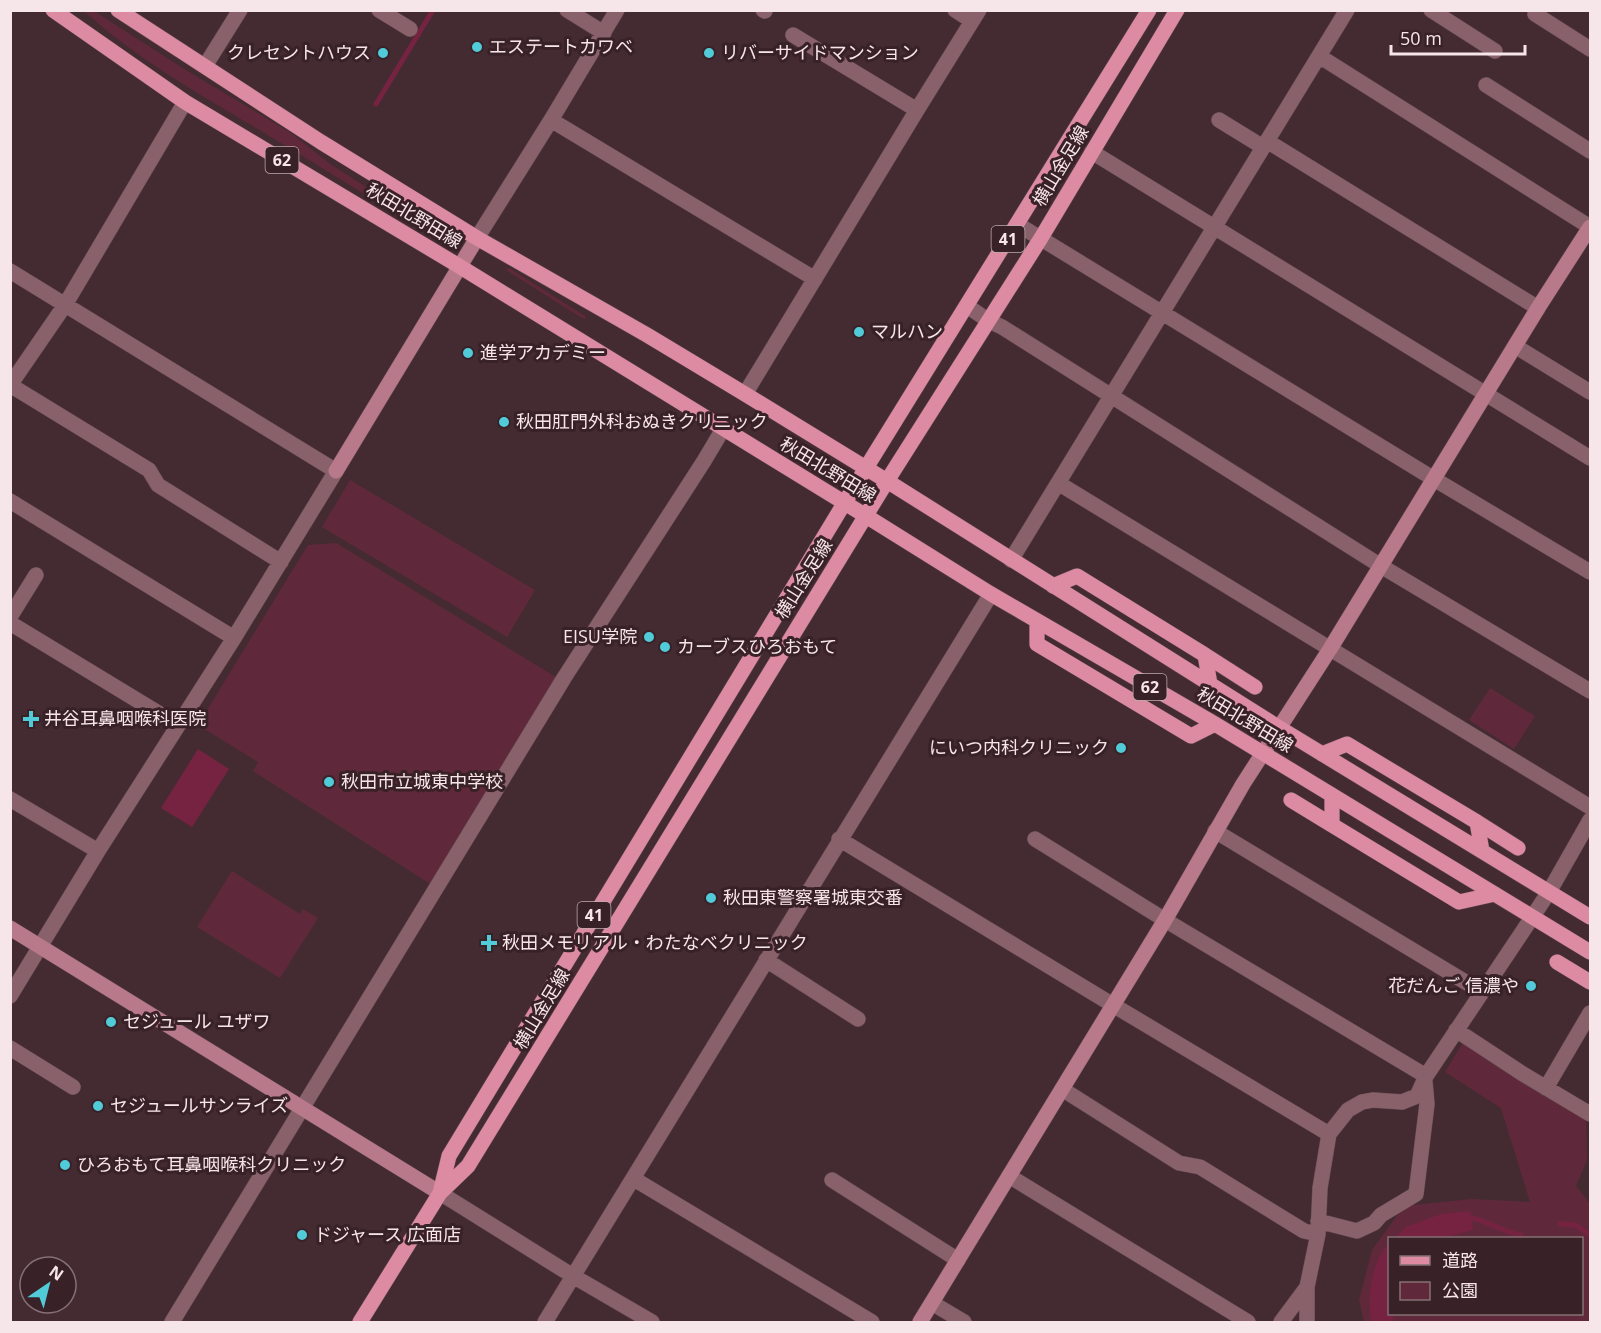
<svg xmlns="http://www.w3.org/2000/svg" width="1601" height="1333" font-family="'Open Sans','Noto Sans JP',sans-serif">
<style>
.green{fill:#60293b;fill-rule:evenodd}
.water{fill:#762342}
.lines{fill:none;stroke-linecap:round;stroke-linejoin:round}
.stream{stroke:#762342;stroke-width:5}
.street-casing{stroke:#61494f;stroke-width:16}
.secondary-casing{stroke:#61494f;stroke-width:16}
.primary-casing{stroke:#61494f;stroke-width:16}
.street{stroke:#89616b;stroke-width:15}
.secondary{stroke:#b8798a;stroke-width:15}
.primary{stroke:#dc8ba2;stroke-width:15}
.poi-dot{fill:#52cbd9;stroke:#392128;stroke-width:2}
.labels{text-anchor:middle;stroke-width:6;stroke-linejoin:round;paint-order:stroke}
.shield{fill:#392128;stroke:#beabaf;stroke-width:1.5}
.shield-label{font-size:16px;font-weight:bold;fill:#f7e6e9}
.poi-label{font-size:18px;fill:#f7e6e9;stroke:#392128;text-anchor:start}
.street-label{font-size:18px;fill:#f7e6e9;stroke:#392128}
</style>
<rect width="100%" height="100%" fill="#442b32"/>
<path class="green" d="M 84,11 L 94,11 L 184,69 L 291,133 L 330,164 L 431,228 L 430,232 L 426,232 C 370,197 314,163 258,129 C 197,93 136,58 84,11 Z
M 509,268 L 585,316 L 586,319 L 582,318 L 506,270 Z
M 350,480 L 535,590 L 507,637 L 322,527 Z
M 336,543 L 559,679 L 432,885 L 253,771 L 258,762 L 198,725 L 308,545 Z
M 1490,688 L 1535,716 L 1514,749 L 1469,720 Z
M 232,871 L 300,914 L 303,909 L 318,918 L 280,978 L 197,927 Z
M 1465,1039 L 1586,1118 L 1587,1160 L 1576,1186 L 1590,1204 L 1590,1322 L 1364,1322 L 1359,1300 L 1372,1250 L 1404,1206 L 1472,1199 L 1530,1202 L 1501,1108 L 1445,1072 ZM 1390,1238 L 1582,1238 L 1582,1314 L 1390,1314 Z"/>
<path class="water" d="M 198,749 L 229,769 L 192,827 L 161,808 Z
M 1470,1211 L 1473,1230 L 1443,1238 L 1395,1238 L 1406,1227 L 1441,1214 Z
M 1389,1243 L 1390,1314 L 1392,1314 L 1394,1322 L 1372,1322 C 1366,1300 1372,1260 1389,1243 Z"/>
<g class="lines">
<path class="stream" d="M 376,104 L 433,10
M 1471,1218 C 1489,1221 1502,1232 1521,1235
M 1560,1224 L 1575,1225 L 1590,1235"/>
<g class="street-casing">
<path id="street" d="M 379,10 L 410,29
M 567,10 L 604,33
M 763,10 L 765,11
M 955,10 L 972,21
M 1431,10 L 1495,51
M 1535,14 L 1590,49
M 793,35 L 917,110
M 1319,56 L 1590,227
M 205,66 L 240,10
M 1486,85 L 1590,151
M 551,120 L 815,279
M 1219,120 L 1263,147
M 1267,141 L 1538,308
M 1092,152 L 1590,458
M 1017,224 L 1434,479 L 1590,572
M 477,238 L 551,120 L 617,10
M 10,271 L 336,471 L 234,638 L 98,851 L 10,996
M 967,306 L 989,321 L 1002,327 L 1381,566 L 1590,691
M 1515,346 L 1590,392
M 10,385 L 65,305 L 185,102
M 10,385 L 149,470 L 158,485 L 281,562
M 745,394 L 917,110 L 979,10
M 1058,483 L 1590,807
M 10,501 L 234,638
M 1011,560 L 1347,10
M 10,617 L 36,575
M 10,623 L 178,725
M 10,799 L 98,851
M 1215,831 L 1482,992
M 839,839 L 1113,1005 L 1329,1134
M 1035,839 L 1165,920 L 1426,1076
M 766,960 L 858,1019
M 1456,1030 L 1523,1074 L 1590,1114
M 10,1048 L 73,1087
M 1546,1088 L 1590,1013
M 1062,1089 L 1179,1163 L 1200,1167 L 1304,1231 L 1318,1234
M 1009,1176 L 1248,1322
M 634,1179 L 872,1322
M 832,1180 L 958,1260
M 440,1193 L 573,1276 L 652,1322
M 1318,1221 L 1357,1231 L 1374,1223 L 1381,1215 L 1416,1194 L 1427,1104 L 1425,1082
M 932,1303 L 964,1322
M 172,1322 L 564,678 L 704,461 L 723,429
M 545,1322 L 991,594
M 1281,1322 L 1307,1287
M 1307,1322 L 1307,1287 L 1318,1234 L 1320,1188 L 1329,1134 L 1348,1110 L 1362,1102 L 1373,1100 L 1402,1102 L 1417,1096 L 1426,1076 L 1549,892 L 1590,820"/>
</g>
<g class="secondary-casing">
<path id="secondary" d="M 336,471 L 477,238
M 10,928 L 440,1193
M 920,1322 L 1165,920 L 1243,784 L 1330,649 L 1538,308 L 1590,227"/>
</g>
<g class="primary-casing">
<path id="primary" d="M 53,10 L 185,102 L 459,266 L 866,516 L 991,594 L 1215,724 L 1590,952
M 118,10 L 321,142 L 477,238 L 647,335 L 745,394 L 887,481 L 1278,727 L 1590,917
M 1053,586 L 1077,576 L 1205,655 L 1210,684
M 1037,621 L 1037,644 L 1191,736 L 1215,724
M 1205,655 L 1255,687
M 1322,754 L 1347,744 L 1477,822 L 1482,851
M 1332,795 L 1332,825 L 1459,902 L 1495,894
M 1291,800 L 1332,825
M 1477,822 L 1518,848
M 1557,962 L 1590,982
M 440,1193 L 449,1156 L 845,502 L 1149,10
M 360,1322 L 440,1193 L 468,1166 L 887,481 L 1041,238 L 1177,10"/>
</g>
<use href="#street" class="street"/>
<use href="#secondary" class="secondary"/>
<use href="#primary" class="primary"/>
</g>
<g class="poi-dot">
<circle cx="477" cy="47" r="6"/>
<circle cx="383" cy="53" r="6"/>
<circle cx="709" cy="53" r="6"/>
<circle cx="859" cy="332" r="6"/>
<circle cx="468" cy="353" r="6"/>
<circle cx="504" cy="422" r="6"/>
<circle cx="649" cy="637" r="6"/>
<circle cx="665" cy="647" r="6"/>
<path d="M28 710h6v6h6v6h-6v6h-6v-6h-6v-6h6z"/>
<circle cx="1121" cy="748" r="6"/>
<circle cx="329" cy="782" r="6"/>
<circle cx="711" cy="898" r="6"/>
<path d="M486 934h6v6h6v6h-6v6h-6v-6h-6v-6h6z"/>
<circle cx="1531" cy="986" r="6"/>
<circle cx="111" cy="1022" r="6"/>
<circle cx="98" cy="1106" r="6"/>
<circle cx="65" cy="1165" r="6"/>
<circle cx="302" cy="1235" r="6"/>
</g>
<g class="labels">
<g class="shield">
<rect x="265.5" y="147" width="33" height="26" rx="4.5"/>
<rect x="991.5" y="226" width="33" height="26" rx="4.5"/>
<rect x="1133.5" y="674" width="33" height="26" rx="4.5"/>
<rect x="577.5" y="902" width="33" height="26" rx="4.5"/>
</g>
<g class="shield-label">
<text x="282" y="166">62</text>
<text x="1008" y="245">41</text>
<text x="1150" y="693">62</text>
<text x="594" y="921">41</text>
</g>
<g class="poi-label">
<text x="489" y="53">エステートカワベ</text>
<text x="371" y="59" text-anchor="end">クレセントハウス</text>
<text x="721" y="59">リバーサイドマンション</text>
<text x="871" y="338">マルハン</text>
<text x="480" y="359">進学アカデミー</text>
<text x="516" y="428">秋田肛門外科おぬきクリニック</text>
<text x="637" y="643" text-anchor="end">EISU学院</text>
<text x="677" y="653">カーブスひろおもて</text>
<text x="44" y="725">井谷耳鼻咽喉科医院</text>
<text x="1109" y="754" text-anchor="end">にいつ内科クリニック</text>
<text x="341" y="788">秋田市立城東中学校</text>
<text x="723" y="904">秋田東警察署城東交番</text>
<text x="502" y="949">秋田メモリアル・わたなべクリニック</text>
<text x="1519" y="992" text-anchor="end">花だんご 信濃や</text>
<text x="123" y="1028">セジュール ユザワ</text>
<text x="110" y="1112">セジュールサンライズ</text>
<text x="77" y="1171">ひろおもて耳鼻咽喉科クリニック</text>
<text x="314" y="1241">ドジャース 広面店</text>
</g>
<g class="street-label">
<text transform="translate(1061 166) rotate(-59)" y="6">横山金足線</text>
<text transform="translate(414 216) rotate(31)" y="6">秋田北野田線</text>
<text transform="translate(828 470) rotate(31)" y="6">秋田北野田線</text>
<text transform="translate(804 579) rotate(-58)" y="6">横山金足線</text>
<text transform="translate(1245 720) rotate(31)" y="6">秋田北野田線</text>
<text transform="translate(542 1009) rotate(-59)" y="6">横山金足線</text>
</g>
</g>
<rect width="1601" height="1333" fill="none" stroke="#f7e6e9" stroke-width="24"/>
<rect x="1388" y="1237" width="195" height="78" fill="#392128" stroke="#857075" stroke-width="1.5"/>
<rect x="1400" y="1256" width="30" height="9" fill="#dc8ba2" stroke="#857075" stroke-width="1.5"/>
<text x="1442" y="1267" font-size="18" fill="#f7e6e9">道路</text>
<rect x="1400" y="1282" width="30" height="18" fill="#60293b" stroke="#857075" stroke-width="1.5"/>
<text x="1442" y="1297" font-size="18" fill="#f7e6e9">公園</text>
<g transform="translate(48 1285) rotate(35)"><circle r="28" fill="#392128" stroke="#857075" stroke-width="1.5"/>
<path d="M0-4.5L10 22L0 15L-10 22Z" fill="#52cbd9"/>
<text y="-9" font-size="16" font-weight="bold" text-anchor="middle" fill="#f7e6e9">N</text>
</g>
<path d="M1391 45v9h134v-9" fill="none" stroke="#f7e6e9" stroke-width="3"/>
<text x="1400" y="45" font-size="18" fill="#f7e6e9" stroke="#392128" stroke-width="4.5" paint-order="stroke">50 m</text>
</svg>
